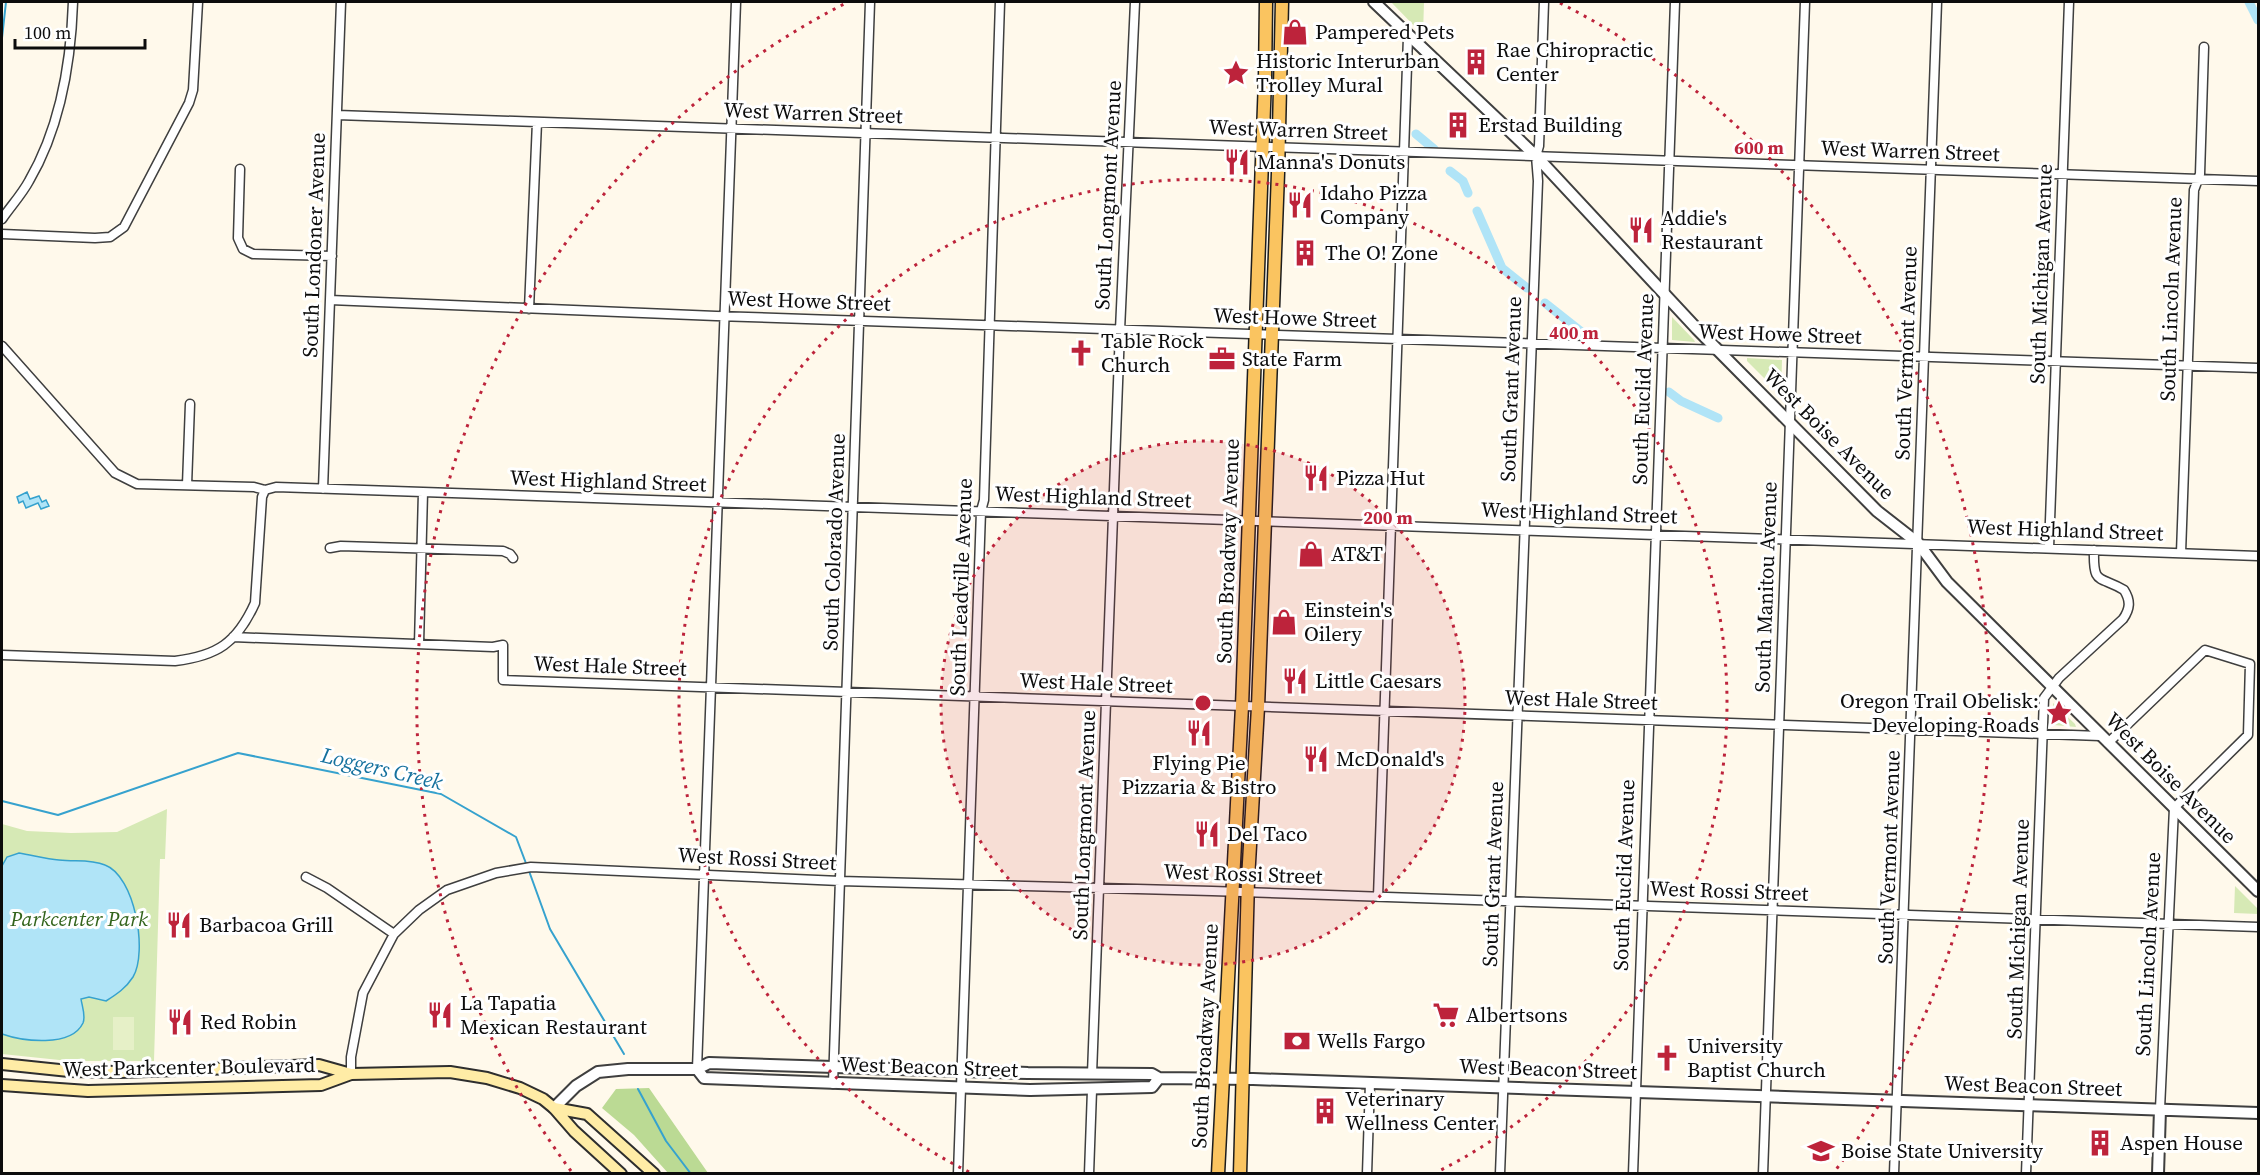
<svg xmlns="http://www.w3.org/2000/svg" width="2260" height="1175" font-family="'Source Serif 4',serif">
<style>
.green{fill:#d6e9b5}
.forest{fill:#bbda94}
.pitch{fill:#e6f0c7}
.water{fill:#b0e4f7;stroke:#36a2ce;stroke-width:1.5}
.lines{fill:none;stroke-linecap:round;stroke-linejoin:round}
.stream{stroke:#36a2ce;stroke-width:2}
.canal{stroke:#b0e4f7;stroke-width:9}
.minor-casing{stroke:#3f3f3f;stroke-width:11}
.tertiary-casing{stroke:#3f3f3f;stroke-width:14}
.secondary-casing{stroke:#2e2e2e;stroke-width:14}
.primary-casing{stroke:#1d1d1d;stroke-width:15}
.minor{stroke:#fff;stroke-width:8}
.tertiary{stroke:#fff;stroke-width:10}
.secondary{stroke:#ffeca6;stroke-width:10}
.primary{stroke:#fac460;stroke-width:12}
.ring{fill:none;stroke:#bd233b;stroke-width:3;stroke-dasharray:3 6}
.labels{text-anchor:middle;stroke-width:6;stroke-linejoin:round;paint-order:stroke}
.poi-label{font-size:21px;fill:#0c0c0c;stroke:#fff;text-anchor:start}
.street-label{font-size:21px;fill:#0c0c0c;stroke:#fff}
.park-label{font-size:21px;font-style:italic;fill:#33641c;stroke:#fff}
.water-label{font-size:22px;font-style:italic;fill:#15719e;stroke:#fff}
.centre{fill:#bd233b;stroke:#fff;stroke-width:3}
.ring-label{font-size:18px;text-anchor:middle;font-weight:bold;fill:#bd233b;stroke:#fff;stroke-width:6;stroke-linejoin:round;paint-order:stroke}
</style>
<rect width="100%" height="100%" fill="#fff9eb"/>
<path class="green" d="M 1391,2 L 1424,2 L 1423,35 Z
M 1672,317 L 1694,340 L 1695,342 L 1672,340 Z
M 1747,358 L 1782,360 L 1781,395 L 1747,361 Z
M 2053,703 L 2075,724 L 2076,727 L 2054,725 Z
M 167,809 L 165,859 L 160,859 L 154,1061 L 69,1061 L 2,1054 L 2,824 L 27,831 L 71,833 L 117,832 Z
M 2235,886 L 2258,909 L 2258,914 L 2234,913 Z"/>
<path class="forest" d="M 649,1088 L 708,1173 L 668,1173 L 634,1135 L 602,1108 L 616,1089 Z"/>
<path class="pitch" d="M 113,1017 L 134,1017 L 134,1050 L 113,1050 Z"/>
<path class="water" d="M 27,492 L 30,499 L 39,496 L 42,502 L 46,500 L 49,506 L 41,509 L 38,503 L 26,508 L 23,501 L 19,503 L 17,497 Z
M 19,853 C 32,855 46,859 59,860 C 75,862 90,859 105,865 C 135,876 148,952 133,977 C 126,988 117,994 106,1001 L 89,997 L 81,999 C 82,1006 86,1016 83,1023 C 71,1048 22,1041 2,1034 L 2,866 L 7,857 Z"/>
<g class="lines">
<path class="stream" d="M 2,38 L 6,2
M 2,801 L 58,815 L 238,753 L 441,794 L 516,837 L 527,866
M 529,871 L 550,929 L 624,1054
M 638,1089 L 666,1141 L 691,1174"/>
<path class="canal" d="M 2249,2 L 2258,20
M 1416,134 L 1434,149
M 1450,171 L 1463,181 L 1468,193
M 1477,211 L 1502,268 L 1527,288
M 1545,303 L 1588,337
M 1669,392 L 1681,401 L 1718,418"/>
<g class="minor-casing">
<path id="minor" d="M 337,115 L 2258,181
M 240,169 L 238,238 L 243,249 L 253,254 L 332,256
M 2,219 C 11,206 22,194 29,181 C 60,128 71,63 73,2
M 2,234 L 95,238 L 110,237 L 124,227 L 189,103 L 193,90 L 198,2
M 330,300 L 716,316 L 2258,368
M 529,309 L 537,122
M 2,346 L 115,473 L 137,484 L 254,487 L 265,490 L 276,487 L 423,492 L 2258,556
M 187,485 L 190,404
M 323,489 L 341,2
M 330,548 L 341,546 L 503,551 L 510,554 L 513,558
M 2049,548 L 2069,2
M 2181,553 L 2194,190 L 2200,174 L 2204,47
M 233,637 L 493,647 L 503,645 L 503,680 L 2100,736
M 419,644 L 423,492
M 2,655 L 175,661 C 217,656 237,643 255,603 L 262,497 L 265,490
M 2108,743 L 2205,650 L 2250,664 L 2248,735 L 2174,808 L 2160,1109
M 306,877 L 327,888 L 394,934
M 1378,897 L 1408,37
M 697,1069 L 736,2
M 351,1074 L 351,1057 L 363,993 L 394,934 L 419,910 L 447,890 L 496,873 L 531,867 L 840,881 L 1212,891 L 2258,927
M 1092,1074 L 1120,330 L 1135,2
M 833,1084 L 870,2
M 958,1174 L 981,511 L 984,500 L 1000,2
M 1089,1174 L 1092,1090
M 1367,1174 L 1370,1083
M 1500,1174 L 1538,181 L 1536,156 L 1539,146 L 1544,2
M 1633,1174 L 1675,2
M 1763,1174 L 1805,2
M 1894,1174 L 1937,2
M 2026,1174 L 2044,698 L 2059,678 L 2123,619 C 2130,609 2131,601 2124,590 C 2099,575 2093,586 2094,550"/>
</g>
<g class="tertiary-casing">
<path id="tertiary" d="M 1374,2 L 1536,156 L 1697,329 L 1877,511 L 1918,543 L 1947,582 L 2258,891
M 697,1069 L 704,1078 L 1030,1090 L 1152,1087 L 1159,1078
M 554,1108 L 576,1086 L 598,1072 L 628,1069 L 697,1069 L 709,1063 L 1028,1073 L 1152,1074 L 1159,1078 L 1253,1079 L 2258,1113
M 2158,1174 L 2160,1109"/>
</g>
<g class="secondary-casing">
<path id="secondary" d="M 2,1064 L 69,1071 L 120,1072 L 319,1065 L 351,1074 L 450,1072 L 487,1078 L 520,1088 L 543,1099 L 554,1108 L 574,1131 L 621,1174
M 2,1085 L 88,1091 L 321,1085 L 351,1074
M 554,1108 L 587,1114 L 654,1174"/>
</g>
<g class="primary-casing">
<path id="primary" d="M 1218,1174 L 1242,706 L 1265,79 L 1266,2
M 1240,1174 L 1248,880 L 1258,707 L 1278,173 L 1282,2"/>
</g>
<use href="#minor" class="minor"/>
<use href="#tertiary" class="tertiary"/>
<use href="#secondary" class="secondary"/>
<use href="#primary" class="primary"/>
</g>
<circle cx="1203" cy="703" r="262" fill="#bd233b" fill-opacity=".12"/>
<g class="ring">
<circle cx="1203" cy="703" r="262"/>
<path d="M969 1172A524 524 0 1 1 1437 1172"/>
<path d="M571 1171A786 786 0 0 1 846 3M1560 3A786 786 0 0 1 1835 1171"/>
</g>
<defs>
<g id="shop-bare" transform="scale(2.07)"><path d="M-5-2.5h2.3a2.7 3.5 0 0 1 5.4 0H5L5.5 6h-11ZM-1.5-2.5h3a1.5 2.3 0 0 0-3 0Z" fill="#bd233b" stroke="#fff" stroke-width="2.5" paint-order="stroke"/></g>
<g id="building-bare" transform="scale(2.07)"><path d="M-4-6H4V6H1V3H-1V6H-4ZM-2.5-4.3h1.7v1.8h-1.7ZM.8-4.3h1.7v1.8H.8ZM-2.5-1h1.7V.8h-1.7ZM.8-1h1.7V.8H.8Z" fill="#bd233b" stroke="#fff" stroke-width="2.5" paint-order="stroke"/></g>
<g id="sight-bare" transform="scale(2.07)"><path d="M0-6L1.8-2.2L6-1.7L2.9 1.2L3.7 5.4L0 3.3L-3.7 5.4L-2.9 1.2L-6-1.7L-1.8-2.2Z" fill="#bd233b" stroke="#fff" stroke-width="2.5" paint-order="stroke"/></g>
<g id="restaurant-bare" transform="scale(2.07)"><path d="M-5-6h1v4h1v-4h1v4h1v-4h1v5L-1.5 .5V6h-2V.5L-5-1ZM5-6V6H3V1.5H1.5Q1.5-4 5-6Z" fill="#bd233b" stroke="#fff" stroke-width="2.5" paint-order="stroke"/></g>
<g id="church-bare" transform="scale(2.07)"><path d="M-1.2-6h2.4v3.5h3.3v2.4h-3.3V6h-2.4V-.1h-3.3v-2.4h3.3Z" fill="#bd233b" stroke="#fff" stroke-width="2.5" paint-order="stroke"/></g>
<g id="office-bare" transform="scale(2.07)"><path d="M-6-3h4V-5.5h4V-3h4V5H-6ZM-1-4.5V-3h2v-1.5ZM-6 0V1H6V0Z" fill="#bd233b" stroke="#fff" stroke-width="2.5" paint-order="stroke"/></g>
<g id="supermarket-bare" transform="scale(2.07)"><path d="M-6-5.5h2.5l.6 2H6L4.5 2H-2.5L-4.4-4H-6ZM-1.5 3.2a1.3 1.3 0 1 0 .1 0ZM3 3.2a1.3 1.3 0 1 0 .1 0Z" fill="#bd233b" stroke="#fff" stroke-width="2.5" paint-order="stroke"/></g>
<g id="bank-bare" transform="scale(2.07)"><path d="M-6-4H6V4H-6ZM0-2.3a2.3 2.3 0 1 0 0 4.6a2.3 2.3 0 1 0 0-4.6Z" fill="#bd233b" stroke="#fff" stroke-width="2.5" paint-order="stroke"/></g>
<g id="university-bare" transform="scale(2.07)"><path d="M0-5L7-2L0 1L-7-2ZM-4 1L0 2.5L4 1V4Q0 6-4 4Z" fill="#bd233b" stroke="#fff" stroke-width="2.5" paint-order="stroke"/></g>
</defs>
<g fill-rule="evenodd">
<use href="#shop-bare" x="1295" y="32"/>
<use href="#building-bare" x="1476" y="62"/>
<use href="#sight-bare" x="1236" y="73"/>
<use href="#building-bare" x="1458" y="125"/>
<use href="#restaurant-bare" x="1237" y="162"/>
<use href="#restaurant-bare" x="1300" y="205"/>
<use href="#restaurant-bare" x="1641" y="230"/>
<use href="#building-bare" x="1305" y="253"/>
<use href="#church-bare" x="1081" y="353"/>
<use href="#office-bare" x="1222" y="359"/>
<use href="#restaurant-bare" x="1316" y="478"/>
<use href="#shop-bare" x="1311" y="554"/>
<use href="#shop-bare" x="1284" y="622"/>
<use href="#restaurant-bare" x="1295" y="681"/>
<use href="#sight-bare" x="2059" y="713"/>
<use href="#restaurant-bare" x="1199" y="733"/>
<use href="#restaurant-bare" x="1316" y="759"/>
<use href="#restaurant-bare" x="1207" y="834"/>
<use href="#restaurant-bare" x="179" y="925"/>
<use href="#restaurant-bare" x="440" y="1015"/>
<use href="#supermarket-bare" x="1446" y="1015"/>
<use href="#restaurant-bare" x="180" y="1022"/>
<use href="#bank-bare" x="1297" y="1041"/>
<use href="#church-bare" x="1667" y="1058"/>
<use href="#building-bare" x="1325" y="1111"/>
<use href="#building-bare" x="2100" y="1143"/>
<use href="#university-bare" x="1821" y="1151"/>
</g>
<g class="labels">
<g class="poi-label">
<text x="1315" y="39">Pampered Pets</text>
<text x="1496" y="57">Rae Chiropractic<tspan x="1496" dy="24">Center</tspan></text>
<text x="1256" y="68">Historic Interurban<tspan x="1256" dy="24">Trolley Mural</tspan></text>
<text x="1478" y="132">Erstad Building</text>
<text x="1257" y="169">Manna's Donuts</text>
<text x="1320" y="200">Idaho Pizza<tspan x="1320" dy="24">Company</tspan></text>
<text x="1661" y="225">Addie's<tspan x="1661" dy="24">Restaurant</tspan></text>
<text x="1325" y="260">The O! Zone</text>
<text x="1101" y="348">Table Rock<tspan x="1101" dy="24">Church</tspan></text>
<text x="1242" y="366">State Farm</text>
<text x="1336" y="485">Pizza Hut</text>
<text x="1331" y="561">AT&amp;T</text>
<text x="1304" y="617">Einstein's<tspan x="1304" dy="24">Oilery</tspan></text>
<text x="1315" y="688">Little Caesars</text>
<text x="2039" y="708" text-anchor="end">Oregon Trail Obelisk:<tspan x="2039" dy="24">Developing Roads</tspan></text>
<text x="1336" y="766">McDonald's</text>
<text x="1199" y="770" text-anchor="middle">Flying Pie<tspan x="1199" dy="24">Pizzaria &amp; Bistro</tspan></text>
<text x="1227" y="841">Del Taco</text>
<text x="199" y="932">Barbacoa Grill</text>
<text x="460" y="1010">La Tapatia<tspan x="460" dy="24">Mexican Restaurant</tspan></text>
<text x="1466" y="1022">Albertsons</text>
<text x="200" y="1029">Red Robin</text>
<text x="1317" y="1048">Wells Fargo</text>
<text x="1687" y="1053">University<tspan x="1687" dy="24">Baptist Church</tspan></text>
<text x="1345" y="1106">Veterinary<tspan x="1345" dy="24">Wellness Center</tspan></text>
<text x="2120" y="1150">Aspen House</text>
<text x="1841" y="1158">Boise State University</text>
</g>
<g class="street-label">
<text transform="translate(813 113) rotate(2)" y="7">West Warren Street</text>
<text transform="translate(1298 130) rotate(2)" y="7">West Warren Street</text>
<text transform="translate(1910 151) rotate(2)" y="7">West Warren Street</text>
<text transform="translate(1108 195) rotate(-87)" y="7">South Longmont Avenue</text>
<text transform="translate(314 245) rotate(-88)" y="7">South Londoner Avenue</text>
<text transform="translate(2041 274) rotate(-88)" y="7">South Michigan Avenue</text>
<text transform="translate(2171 299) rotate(-88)" y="7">South Lincoln Avenue</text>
<text transform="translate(809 301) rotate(2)" y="7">West Howe Street</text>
<text transform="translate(1295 318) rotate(2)" y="7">West Howe Street</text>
<text transform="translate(1780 334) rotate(2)" y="7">West Howe Street</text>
<text transform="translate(1906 353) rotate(-88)" y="7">South Vermont Avenue</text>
<text transform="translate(1511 389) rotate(-88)" y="7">South Grant Avenue</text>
<text transform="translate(1643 389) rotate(-88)" y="7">South Euclid Avenue</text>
<text transform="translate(1829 434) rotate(45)" y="7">West Boise Avenue</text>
<text transform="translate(608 481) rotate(2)" y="7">West Highland Street</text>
<text transform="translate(1093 497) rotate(2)" y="7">West Highland Street</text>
<text transform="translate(1579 513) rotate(2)" y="7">West Highland Street</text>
<text transform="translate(2065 530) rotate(2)" y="7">West Highland Street</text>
<text transform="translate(834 542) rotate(-88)" y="7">South Colorado Avenue</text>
<text transform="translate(1228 551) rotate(-88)" y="7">South Broadway Avenue</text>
<text transform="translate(961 587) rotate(-88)" y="7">South Leadville Avenue</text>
<text transform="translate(1766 587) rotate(-88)" y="7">South Manitou Avenue</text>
<text transform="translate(610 666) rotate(2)" y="7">West Hale Street</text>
<text transform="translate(1096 683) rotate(2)" y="7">West Hale Street</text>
<text transform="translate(1581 700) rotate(2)" y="7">West Hale Street</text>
<text transform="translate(2171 778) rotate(45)" y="7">West Boise Avenue</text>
<text transform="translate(1084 825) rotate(-88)" y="7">South Longmont Avenue</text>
<text transform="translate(1889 857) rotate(-88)" y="7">South Vermont Avenue</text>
<text transform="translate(757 859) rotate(3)" y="7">West Rossi Street</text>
<text transform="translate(1243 874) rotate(2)" y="7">West Rossi Street</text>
<text transform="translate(1493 874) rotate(-88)" y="7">South Grant Avenue</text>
<text transform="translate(1624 875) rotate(-88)" y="7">South Euclid Avenue</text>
<text transform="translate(1729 891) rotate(2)" y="7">West Rossi Street</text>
<text transform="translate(2018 929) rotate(-88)" y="7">South Michigan Avenue</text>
<text transform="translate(2148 954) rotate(-87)" y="7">South Lincoln Avenue</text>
<text transform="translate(1205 1036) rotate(-87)" y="7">South Broadway Avenue</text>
<text transform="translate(189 1067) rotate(-1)" y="7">West Parkcenter Boulevard</text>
<text transform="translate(929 1067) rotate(2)" y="7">West Beacon Street</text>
<text transform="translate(1548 1069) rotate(2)" y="7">West Beacon Street</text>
<text transform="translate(2033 1086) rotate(2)" y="7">West Beacon Street</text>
</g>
<g class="park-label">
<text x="79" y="926">Parkcenter Park</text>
</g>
<g class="water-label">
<text transform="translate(382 768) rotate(13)" y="8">Loggers Creek</text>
</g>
</g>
<circle cx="1203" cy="703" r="9" class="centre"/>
<g class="ring-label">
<text x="1759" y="154">600 m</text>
<text x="1574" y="339">400 m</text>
<text x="1388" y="524">200 m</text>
</g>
<rect width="2260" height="1175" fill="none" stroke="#0c0c0c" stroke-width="6"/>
<path d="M15 39v9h130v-9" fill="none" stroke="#0c0c0c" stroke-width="3"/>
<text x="24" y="39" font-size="18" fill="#0c0c0c" stroke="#ffffff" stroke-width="4.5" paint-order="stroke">100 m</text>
</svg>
